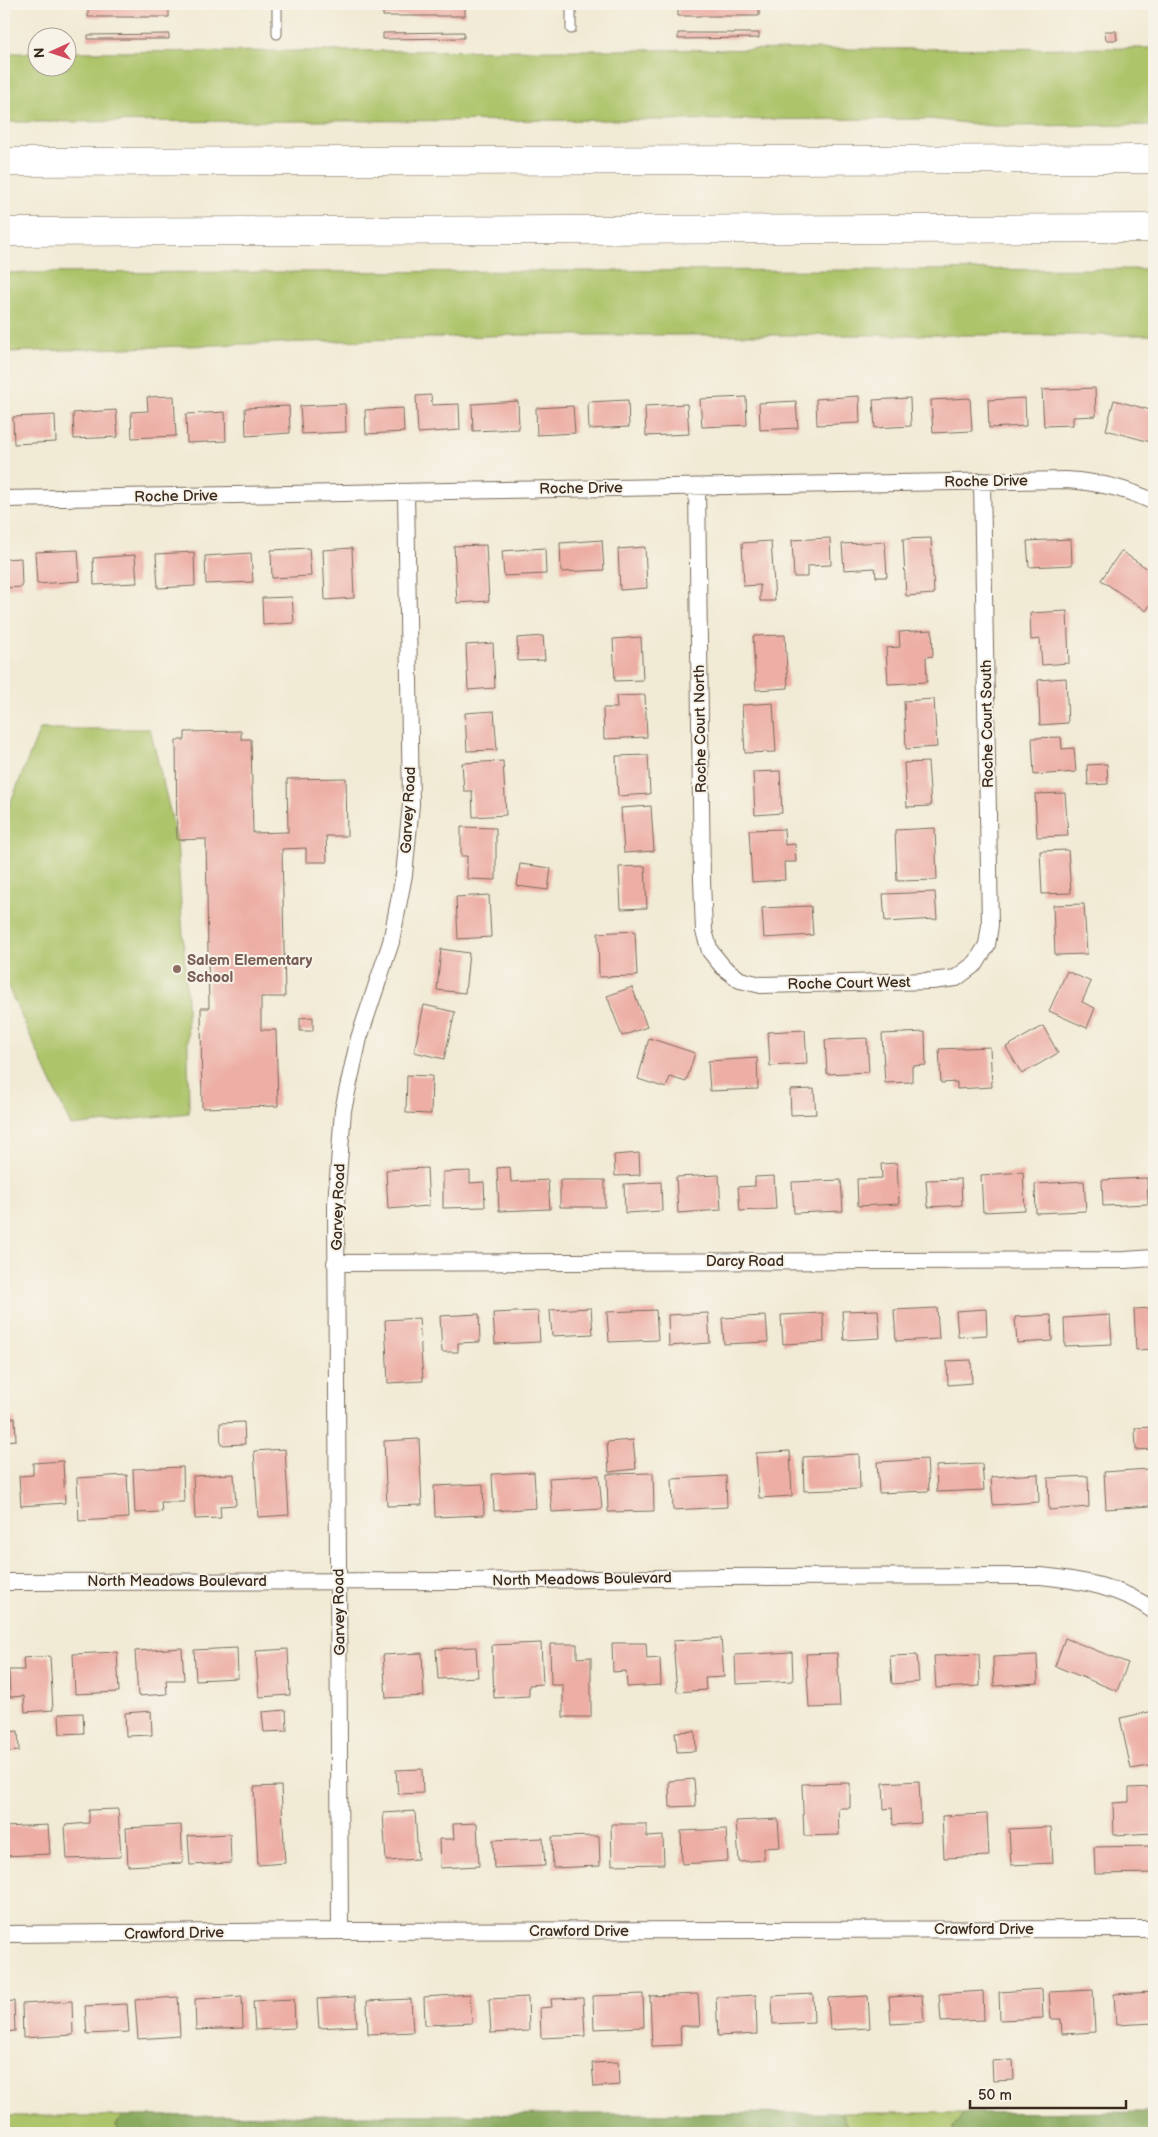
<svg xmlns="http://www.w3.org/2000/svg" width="1158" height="2137" font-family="'Balsamiq Sans',sans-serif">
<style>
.green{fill:#adc46a;stroke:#747744}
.forest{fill:#8aaa5e;stroke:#626a3e}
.building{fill:#edaea5}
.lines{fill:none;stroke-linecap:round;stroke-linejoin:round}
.service-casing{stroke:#7b6d5e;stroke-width:11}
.minor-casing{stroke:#7b6d5e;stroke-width:18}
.motorway-casing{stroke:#7b6d5e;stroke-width:29}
.service{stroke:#fff;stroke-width:9}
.minor{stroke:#fff;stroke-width:16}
.motorway{stroke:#fff;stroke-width:28}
.education-dot{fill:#8d6e63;stroke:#f7f3e8;stroke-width:2}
.labels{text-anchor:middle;stroke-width:4;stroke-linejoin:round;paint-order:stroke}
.street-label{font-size:15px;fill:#3b2a1e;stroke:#f7f3e8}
.education-label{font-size:15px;font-weight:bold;fill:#785e54;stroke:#f7f3e8;text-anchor:start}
</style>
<rect width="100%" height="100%" fill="#f7f3e8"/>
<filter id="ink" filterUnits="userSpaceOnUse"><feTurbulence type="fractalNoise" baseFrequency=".02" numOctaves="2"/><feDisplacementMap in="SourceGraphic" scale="10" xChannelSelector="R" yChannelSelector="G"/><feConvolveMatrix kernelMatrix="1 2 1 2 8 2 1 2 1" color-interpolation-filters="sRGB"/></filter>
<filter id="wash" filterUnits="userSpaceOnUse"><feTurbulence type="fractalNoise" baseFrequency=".0096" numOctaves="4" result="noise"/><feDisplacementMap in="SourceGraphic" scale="20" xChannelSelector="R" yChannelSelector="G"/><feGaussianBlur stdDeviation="1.12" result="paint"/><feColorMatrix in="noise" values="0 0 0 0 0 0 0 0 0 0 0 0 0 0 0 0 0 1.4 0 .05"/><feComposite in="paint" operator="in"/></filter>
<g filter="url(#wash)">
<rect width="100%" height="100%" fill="#f1ead4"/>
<path class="green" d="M 1154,48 L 1154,125 L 993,126 L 930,119 L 4,122 L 4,53 L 37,53 L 38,68 L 68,68 L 68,52 Z
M 1154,269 L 1154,335 L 519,335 L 4,352 L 4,273 Z
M 40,729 L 150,729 L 177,840 L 187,1000 L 189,1113 L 71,1126 L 4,978 L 4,819 Z
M 841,2113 L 963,2113 L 953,2128 L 953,2133 L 847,2133 L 847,2125 Z
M 4,2116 L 122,2116 L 116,2126 L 122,2133 L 4,2133 Z
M 451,2129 L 453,2133 L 362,2133 L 365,2130 Z"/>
<path class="forest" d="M 1154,2112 L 1154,2133 L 1035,2133 L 1031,2131 L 953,2133 L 953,2128 L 963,2113 Z
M 841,2113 L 847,2125 L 847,2133 L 453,2133 L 451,2129 L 365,2130 L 362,2133 L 122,2133 L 116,2126 L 122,2116 Z"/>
<g id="blocks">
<path class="building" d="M 88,4 L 169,4 L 169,17 L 88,17 Z
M 383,4 L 465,4 L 465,16 L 383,16 Z
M 678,4 L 759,4 L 759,16 L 678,16 Z
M 1105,31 L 1116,31 L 1117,40 L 1106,40 Z
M 464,32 L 464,38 L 383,39 L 383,33 Z
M 678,33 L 759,33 L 759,38 L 678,39 Z
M 169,34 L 169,39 L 88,39 L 88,35 Z
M 1095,388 L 1096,416 L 1073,417 L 1073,425 L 1044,426 L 1042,390 Z
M 431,395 L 432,405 L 459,404 L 460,430 L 418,433 L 416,396 Z
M 174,396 L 176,436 L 132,438 L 131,412 L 148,411 L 147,397 Z
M 859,396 L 860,423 L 817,425 L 816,399 Z
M 746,397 L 747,425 L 702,427 L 700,399 Z
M 910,398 L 911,426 L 875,428 L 873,400 Z
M 970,398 L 972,431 L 933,433 L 931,400 Z
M 1025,398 L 1026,426 L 989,428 L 988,400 Z
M 628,400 L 629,427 L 589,429 L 588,402 Z
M 1114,400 L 1154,411 L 1154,443 L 1106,430 Z
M 518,401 L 519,429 L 473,431 L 472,404 Z
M 796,401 L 798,428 L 760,430 L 759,403 Z
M 345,404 L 346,432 L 302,434 L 300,406 Z
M 687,404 L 689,434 L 646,436 L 645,406 Z
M 289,406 L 290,433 L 246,436 L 245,408 Z
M 573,406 L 575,433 L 537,435 L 536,408 Z
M 403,408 L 404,432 L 366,434 L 365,410 Z
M 116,410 L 118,437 L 74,439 L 73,413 Z
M 225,412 L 226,441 L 187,443 L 186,414 Z
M 55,415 L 56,442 L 14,444 L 13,417 Z
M 830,538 L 831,565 L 807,566 L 807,577 L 794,577 L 792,540 Z
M 931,538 L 934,594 L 906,596 L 903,539 Z
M 1071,539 L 1072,565 L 1029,567 L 1027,541 Z
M 602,540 L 604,570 L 561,572 L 560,543 Z
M 771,541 L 775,601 L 760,601 L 760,585 L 744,586 L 742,543 Z
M 885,542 L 887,577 L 876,577 L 875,568 L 844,570 L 842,544 Z
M 486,545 L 489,601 L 457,603 L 454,546 Z
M 645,547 L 647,588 L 620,590 L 618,549 Z
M 309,548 L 311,576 L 272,578 L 271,550 Z
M 352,548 L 354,598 L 325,600 L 323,550 Z
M 545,548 L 546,574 L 504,576 L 502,551 Z
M 78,550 L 80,581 L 37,584 L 35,552 Z
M 1121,551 L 1154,573 L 1154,599 L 1146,611 L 1101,580 Z
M 194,552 L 195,586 L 158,588 L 156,554 Z
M 251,553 L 253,582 L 206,584 L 205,556 Z
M 135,555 L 137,583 L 94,585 L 93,558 Z
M 21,558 L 22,587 L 4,588 L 4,559 Z
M 292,597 L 294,623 L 263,625 L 262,598 Z
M 1067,611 L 1069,663 L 1042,665 L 1040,639 L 1031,640 L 1030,613 Z
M 932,630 L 933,656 L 926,657 L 927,682 L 888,684 L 886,648 L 900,647 L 899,632 Z
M 785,635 L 788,688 L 756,690 L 753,636 Z
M 543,636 L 545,660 L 518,661 L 517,638 Z
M 641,637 L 643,680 L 615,681 L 613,639 Z
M 493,643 L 495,688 L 468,690 L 466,645 Z
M 1066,678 L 1068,723 L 1040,725 L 1038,680 Z
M 645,695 L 647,737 L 604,739 L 603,708 L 617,708 L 616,696 Z
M 934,699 L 937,747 L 906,749 L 904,701 Z
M 773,703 L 776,752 L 745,753 L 742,705 Z
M 494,711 L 497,750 L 467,751 L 465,713 Z
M 241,731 L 241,739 L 251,739 L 253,833 L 288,832 L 287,779 L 346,778 L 347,836 L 326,836 L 327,862 L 306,862 L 306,848 L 282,849 L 285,997 L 261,997 L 261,1030 L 276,1030 L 278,1106 L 202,1108 L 201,1008 L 209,1008 L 206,839 L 177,840 L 176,740 L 185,740 L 185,732 Z
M 1061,737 L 1062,749 L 1074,748 L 1076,772 L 1034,775 L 1032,738 Z
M 648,755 L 650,794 L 618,796 L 616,756 Z
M 503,761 L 506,815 L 473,817 L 472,791 L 464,791 L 462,763 Z
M 928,762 L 931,806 L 907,807 L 904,763 Z
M 1107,764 L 1108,784 L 1088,785 L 1087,765 Z
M 780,771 L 782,813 L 755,815 L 753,772 Z
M 1065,793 L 1068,836 L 1037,837 L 1035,794 Z
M 651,806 L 654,851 L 624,853 L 621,808 Z
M 461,827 L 496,828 L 496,880 L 467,879 L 467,856 L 461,856 Z
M 935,828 L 937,880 L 897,881 L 895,830 Z
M 784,829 L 785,845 L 795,844 L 796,862 L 784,862 L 785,880 L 752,882 L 749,830 Z
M 1068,850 L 1071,893 L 1042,894 L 1040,851 Z
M 520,864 L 551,868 L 548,890 L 517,886 Z
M 645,866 L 647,908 L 621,909 L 619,867 Z
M 935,892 L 937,919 L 885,922 L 883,894 Z
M 489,895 L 491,937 L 458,939 L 456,897 Z
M 1084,904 L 1087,954 L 1055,955 L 1053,905 Z
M 811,906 L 813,935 L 764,938 L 762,908 Z
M 635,931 L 637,976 L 599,977 L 598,933 Z
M 441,949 L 469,953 L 465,993 L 437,990 Z
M 1067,971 L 1091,982 L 1082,1002 L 1095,1008 L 1087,1028 L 1049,1011 Z
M 632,987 L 647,1027 L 622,1036 L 607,996 Z
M 424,1005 L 455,1012 L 444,1059 L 414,1052 Z
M 313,1017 L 313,1031 L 300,1031 L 300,1018 Z
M 1043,1026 L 1058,1053 L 1022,1074 L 1006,1047 Z
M 805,1030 L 807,1064 L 770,1066 L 768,1032 Z
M 925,1032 L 926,1065 L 912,1066 L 912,1082 L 885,1083 L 882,1034 Z
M 649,1038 L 695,1053 L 686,1082 L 670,1077 L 666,1088 L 638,1079 Z
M 867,1038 L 869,1072 L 827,1074 L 825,1040 Z
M 990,1047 L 992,1087 L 957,1089 L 957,1082 L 941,1083 L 939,1049 Z
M 757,1058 L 758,1089 L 710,1091 L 708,1061 Z
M 407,1075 L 432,1076 L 431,1114 L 406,1113 Z
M 814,1089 L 816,1114 L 791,1115 L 790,1090 Z
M 639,1153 L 640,1175 L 615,1176 L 614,1155 Z
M 897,1163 L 899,1204 L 858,1206 L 857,1179 L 882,1178 L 881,1164 Z
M 510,1167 L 511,1182 L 548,1180 L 550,1209 L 499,1211 L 497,1168 Z
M 427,1168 L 429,1206 L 388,1209 L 386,1170 Z
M 470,1171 L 470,1183 L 484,1182 L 485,1207 L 443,1208 L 443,1172 Z
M 1023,1172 L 1025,1210 L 983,1212 L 981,1175 Z
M 719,1175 L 721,1210 L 678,1213 L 676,1177 Z
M 774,1176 L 776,1209 L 740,1211 L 738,1187 L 755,1186 L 755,1177 Z
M 1147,1178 L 1148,1204 L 1103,1206 L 1102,1180 Z
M 961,1179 L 962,1205 L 928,1207 L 926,1180 Z
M 560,1180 L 605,1180 L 605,1207 L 560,1207 Z
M 841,1180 L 843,1211 L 794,1213 L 792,1182 Z
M 1084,1181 L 1086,1211 L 1036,1213 L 1035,1184 Z
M 661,1182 L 662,1211 L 625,1213 L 624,1184 Z
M 591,1308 L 593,1334 L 552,1336 L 550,1310 Z
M 937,1308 L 939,1339 L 896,1341 L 894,1310 Z
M 1154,1308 L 1154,1349 L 1136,1350 L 1134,1309 Z
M 986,1309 L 987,1335 L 958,1337 L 956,1311 Z
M 656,1310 L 658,1340 L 609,1342 L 607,1312 Z
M 878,1310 L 880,1338 L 844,1340 L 842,1311 Z
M 538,1311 L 540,1342 L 495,1344 L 493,1313 Z
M 708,1313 L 710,1343 L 669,1346 L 668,1315 Z
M 823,1313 L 824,1342 L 783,1344 L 781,1315 Z
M 479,1314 L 480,1342 L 458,1343 L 458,1352 L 442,1352 L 440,1316 Z
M 1051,1315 L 1052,1341 L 1017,1343 L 1015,1317 Z
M 1110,1315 L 1112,1344 L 1065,1346 L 1064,1318 Z
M 766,1316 L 768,1342 L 724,1344 L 722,1318 Z
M 419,1318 L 423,1381 L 388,1383 L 385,1320 Z
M 971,1360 L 972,1383 L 948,1385 L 947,1361 Z
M 4,1418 L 15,1418 L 16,1440 L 4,1441 Z
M 244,1422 L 245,1444 L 221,1445 L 220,1423 Z
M 1154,1427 L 1154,1449 L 1136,1450 L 1135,1428 Z
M 419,1439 L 422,1505 L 387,1506 L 384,1441 Z
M 633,1440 L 636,1469 L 609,1472 L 607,1442 Z
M 285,1449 L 289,1515 L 258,1517 L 254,1451 Z
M 790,1451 L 792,1496 L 759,1498 L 756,1453 Z
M 859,1454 L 860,1489 L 804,1491 L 803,1457 Z
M 927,1459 L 929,1491 L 879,1493 L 877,1462 Z
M 63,1461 L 65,1503 L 21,1506 L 19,1476 L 33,1475 L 33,1463 Z
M 982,1464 L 984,1490 L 937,1492 L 936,1466 Z
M 183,1467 L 184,1502 L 161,1502 L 162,1512 L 135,1513 L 133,1469 Z
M 1148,1469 L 1150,1506 L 1106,1509 L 1104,1472 Z
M 534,1472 L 536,1508 L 494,1511 L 492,1474 Z
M 653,1473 L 654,1511 L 608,1512 L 607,1474 Z
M 234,1474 L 236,1505 L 220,1506 L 221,1518 L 195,1519 L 193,1476 Z
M 1038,1474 L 1039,1502 L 993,1505 L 991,1477 Z
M 127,1475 L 129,1518 L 79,1521 L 77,1478 Z
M 599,1475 L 602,1509 L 552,1512 L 549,1478 Z
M 726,1476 L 727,1507 L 673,1510 L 672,1479 Z
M 1088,1476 L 1089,1507 L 1049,1510 L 1048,1478 Z
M 483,1484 L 484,1515 L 435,1517 L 434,1486 Z
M 721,1638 L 724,1677 L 705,1678 L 706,1690 L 677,1692 L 673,1641 Z
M 1065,1638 L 1128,1663 L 1117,1691 L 1055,1666 Z
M 541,1643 L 543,1684 L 529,1685 L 529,1696 L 494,1698 L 492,1645 Z
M 612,1643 L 646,1643 L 647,1659 L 660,1658 L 661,1685 L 627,1687 L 626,1671 L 613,1672 Z
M 550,1644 L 577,1644 L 577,1658 L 591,1657 L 591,1717 L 563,1717 L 563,1685 L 551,1685 Z
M 476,1647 L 478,1677 L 438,1679 L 436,1649 Z
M 182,1648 L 184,1680 L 166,1680 L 167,1694 L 138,1696 L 135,1651 Z
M 237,1648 L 238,1678 L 196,1680 L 194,1650 Z
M 288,1649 L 290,1695 L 259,1697 L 256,1651 Z
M 117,1652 L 119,1692 L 75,1694 L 73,1654 Z
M 792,1652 L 793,1681 L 736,1684 L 735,1655 Z
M 422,1653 L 424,1696 L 386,1698 L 383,1655 Z
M 837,1653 L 840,1707 L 809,1708 L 806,1654 Z
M 979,1654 L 980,1686 L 936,1688 L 934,1656 Z
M 917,1655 L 919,1682 L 892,1684 L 890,1656 Z
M 1037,1655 L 1038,1683 L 994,1686 L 993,1657 Z
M 50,1656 L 53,1710 L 25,1712 L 24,1696 L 10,1697 L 9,1670 L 24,1670 L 23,1658 Z
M 286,1710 L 287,1731 L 264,1732 L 262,1712 Z
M 151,1711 L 152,1735 L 126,1736 L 125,1713 Z
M 1154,1711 L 1154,1765 L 1131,1769 L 1120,1718 Z
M 83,1713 L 84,1733 L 60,1734 L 59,1714 Z
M 18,1731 L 19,1751 L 4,1752 L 4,1732 Z
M 695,1731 L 696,1751 L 677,1752 L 675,1732 Z
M 422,1769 L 423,1793 L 398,1794 L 396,1770 Z
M 694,1779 L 696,1806 L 670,1807 L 669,1781 Z
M 919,1781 L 921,1823 L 893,1825 L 892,1808 L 884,1809 L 883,1783 Z
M 850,1783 L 850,1808 L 838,1808 L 839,1835 L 804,1836 L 802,1784 Z
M 281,1786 L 285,1863 L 258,1865 L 254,1787 Z
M 1154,1787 L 1154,1833 L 1114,1835 L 1113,1803 L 1129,1802 L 1129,1788 Z
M 118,1809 L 121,1857 L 67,1859 L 65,1825 L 89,1823 L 89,1810 Z
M 415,1811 L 418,1859 L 386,1861 L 383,1813 Z
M 987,1814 L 989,1856 L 944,1858 L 942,1816 Z
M 778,1819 L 780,1847 L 764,1848 L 764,1860 L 739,1862 L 736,1821 Z
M 477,1823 L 479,1866 L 440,1868 L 439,1839 L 454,1839 L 453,1824 Z
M 611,1824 L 647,1824 L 647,1837 L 663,1836 L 664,1864 L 612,1865 Z
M 48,1825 L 50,1854 L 4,1856 L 4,1827 Z
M 181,1825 L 183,1863 L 128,1866 L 126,1828 Z
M 1051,1827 L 1053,1863 L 1011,1865 L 1009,1829 Z
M 726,1829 L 728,1861 L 682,1864 L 681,1831 Z
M 230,1834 L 231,1863 L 190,1865 L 188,1836 Z
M 599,1836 L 600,1866 L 553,1868 L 552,1837 Z
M 543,1838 L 545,1866 L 494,1868 L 493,1840 Z
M 1154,1846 L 1154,1873 L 1095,1874 L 1094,1847 Z
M 1042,1989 L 1043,2018 L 1000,2020 L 999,1992 Z
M 1093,1990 L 1095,2032 L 1062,2034 L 1061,2019 L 1051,2019 L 1049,1992 Z
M 983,1991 L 984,2020 L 941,2022 L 939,1994 Z
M 1154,1992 L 1154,2023 L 1116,2025 L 1114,1994 Z
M 470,1994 L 472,2023 L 425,2025 L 424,1997 Z
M 643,1994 L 644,2027 L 594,2029 L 593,1996 Z
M 698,1994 L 700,2026 L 680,2026 L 681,2045 L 652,2046 L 650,1996 Z
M 813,1994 L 814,2022 L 773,2024 L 772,1996 Z
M 756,1995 L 757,2034 L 718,2036 L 716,1997 Z
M 922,1995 L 924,2022 L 891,2024 L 889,1997 Z
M 242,1996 L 243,2028 L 196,2030 L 195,1999 Z
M 868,1996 L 870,2028 L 830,2030 L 828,1998 Z
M 178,1997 L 180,2036 L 138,2039 L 135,2000 Z
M 355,1997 L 357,2026 L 319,2028 L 317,1999 Z
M 528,1997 L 529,2031 L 491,2033 L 489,1999 Z
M 583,1998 L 585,2036 L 541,2038 L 540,2008 L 552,2007 L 551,1999 Z
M 294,1999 L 295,2028 L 255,2030 L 253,2001 Z
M 411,1999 L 413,2032 L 368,2034 L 367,2001 Z
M 14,2001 L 15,2031 L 4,2032 L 4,2002 Z
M 72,2001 L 73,2035 L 23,2038 L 22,2004 Z
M 127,2004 L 129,2032 L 87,2034 L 85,2006 Z
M 1013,2060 L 1014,2080 L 993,2081 L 992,2061 Z
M 618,2062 L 619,2085 L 594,2087 L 592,2063 Z"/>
</g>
</g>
<g filter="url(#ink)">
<use href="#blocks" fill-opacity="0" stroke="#7b6d5e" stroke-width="1"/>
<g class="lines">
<g class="service-casing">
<path id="service" d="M 277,4 L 277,34
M 571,29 L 571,4"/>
</g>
<g class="minor-casing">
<path id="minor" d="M 697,487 L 702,880 L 704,931 L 710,951 L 723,967 L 740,980 L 761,985 L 932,981 L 956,978 L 976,963 L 987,945 L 990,925 L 982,481
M 4,499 L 1066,480 C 1098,482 1126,488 1154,502
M 335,1263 L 1125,1260 L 1154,1258
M 4,1582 L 469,1581 L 723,1577 L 1041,1576 C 1080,1580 1122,1587 1154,1611
M 340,1931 L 336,1204 L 343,1110 L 359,1038 L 391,942 L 404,875 L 411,804 L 406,492
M 4,1934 L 340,1931 L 1154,1929"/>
</g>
<g class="motorway-casing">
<path id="motorway" d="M 4,162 L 1154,159
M 4,232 L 1154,228"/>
</g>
<use href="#service" class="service"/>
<use href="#minor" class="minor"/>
<use href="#motorway" class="motorway"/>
</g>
</g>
<circle class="education-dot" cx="177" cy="969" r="5"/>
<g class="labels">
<g class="street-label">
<text transform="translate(986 481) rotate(-1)" y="5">Roche Drive</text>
<text transform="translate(581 488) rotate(-1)" y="5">Roche Drive</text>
<text transform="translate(176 496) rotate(-1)" y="5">Roche Drive</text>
<text transform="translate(987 724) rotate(-91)" y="5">Roche Court South</text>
<text transform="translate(700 729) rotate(-91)" y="5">Roche Court North</text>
<text transform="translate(408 810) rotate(-87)" y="5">Garvey Road</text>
<text transform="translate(849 983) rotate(-1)" y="5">Roche Court West</text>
<text transform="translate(338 1207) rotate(-88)" y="5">Garvey Road</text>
<text x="745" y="1266">Darcy Road</text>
<text transform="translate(582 1579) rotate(-1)" y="5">North Meadows Boulevard</text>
<text x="177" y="1586">North Meadows Boulevard</text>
<text transform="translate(339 1612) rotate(-91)" y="5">Garvey Road</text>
<text x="984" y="1934">Crawford Drive</text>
<text x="579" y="1936">Crawford Drive</text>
<text transform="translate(174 1933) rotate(-1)" y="5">Crawford Drive</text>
</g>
<g class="education-label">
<text x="187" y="965">Salem Elementary<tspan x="187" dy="17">School</tspan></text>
</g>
</g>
<rect width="1158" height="2137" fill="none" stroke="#f7f3e8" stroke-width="20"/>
<g transform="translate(52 52) rotate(267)"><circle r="24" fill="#f7f3e8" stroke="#aca397"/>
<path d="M0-4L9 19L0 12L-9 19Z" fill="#d1495b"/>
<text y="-8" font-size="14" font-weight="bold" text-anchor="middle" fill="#3b2a1e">N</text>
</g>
<path d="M970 2100v8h156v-8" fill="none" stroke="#3b2a1e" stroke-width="2.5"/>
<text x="978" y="2100" font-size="15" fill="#3b2a1e" stroke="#f7f3e8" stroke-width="4" paint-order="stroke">50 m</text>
</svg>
